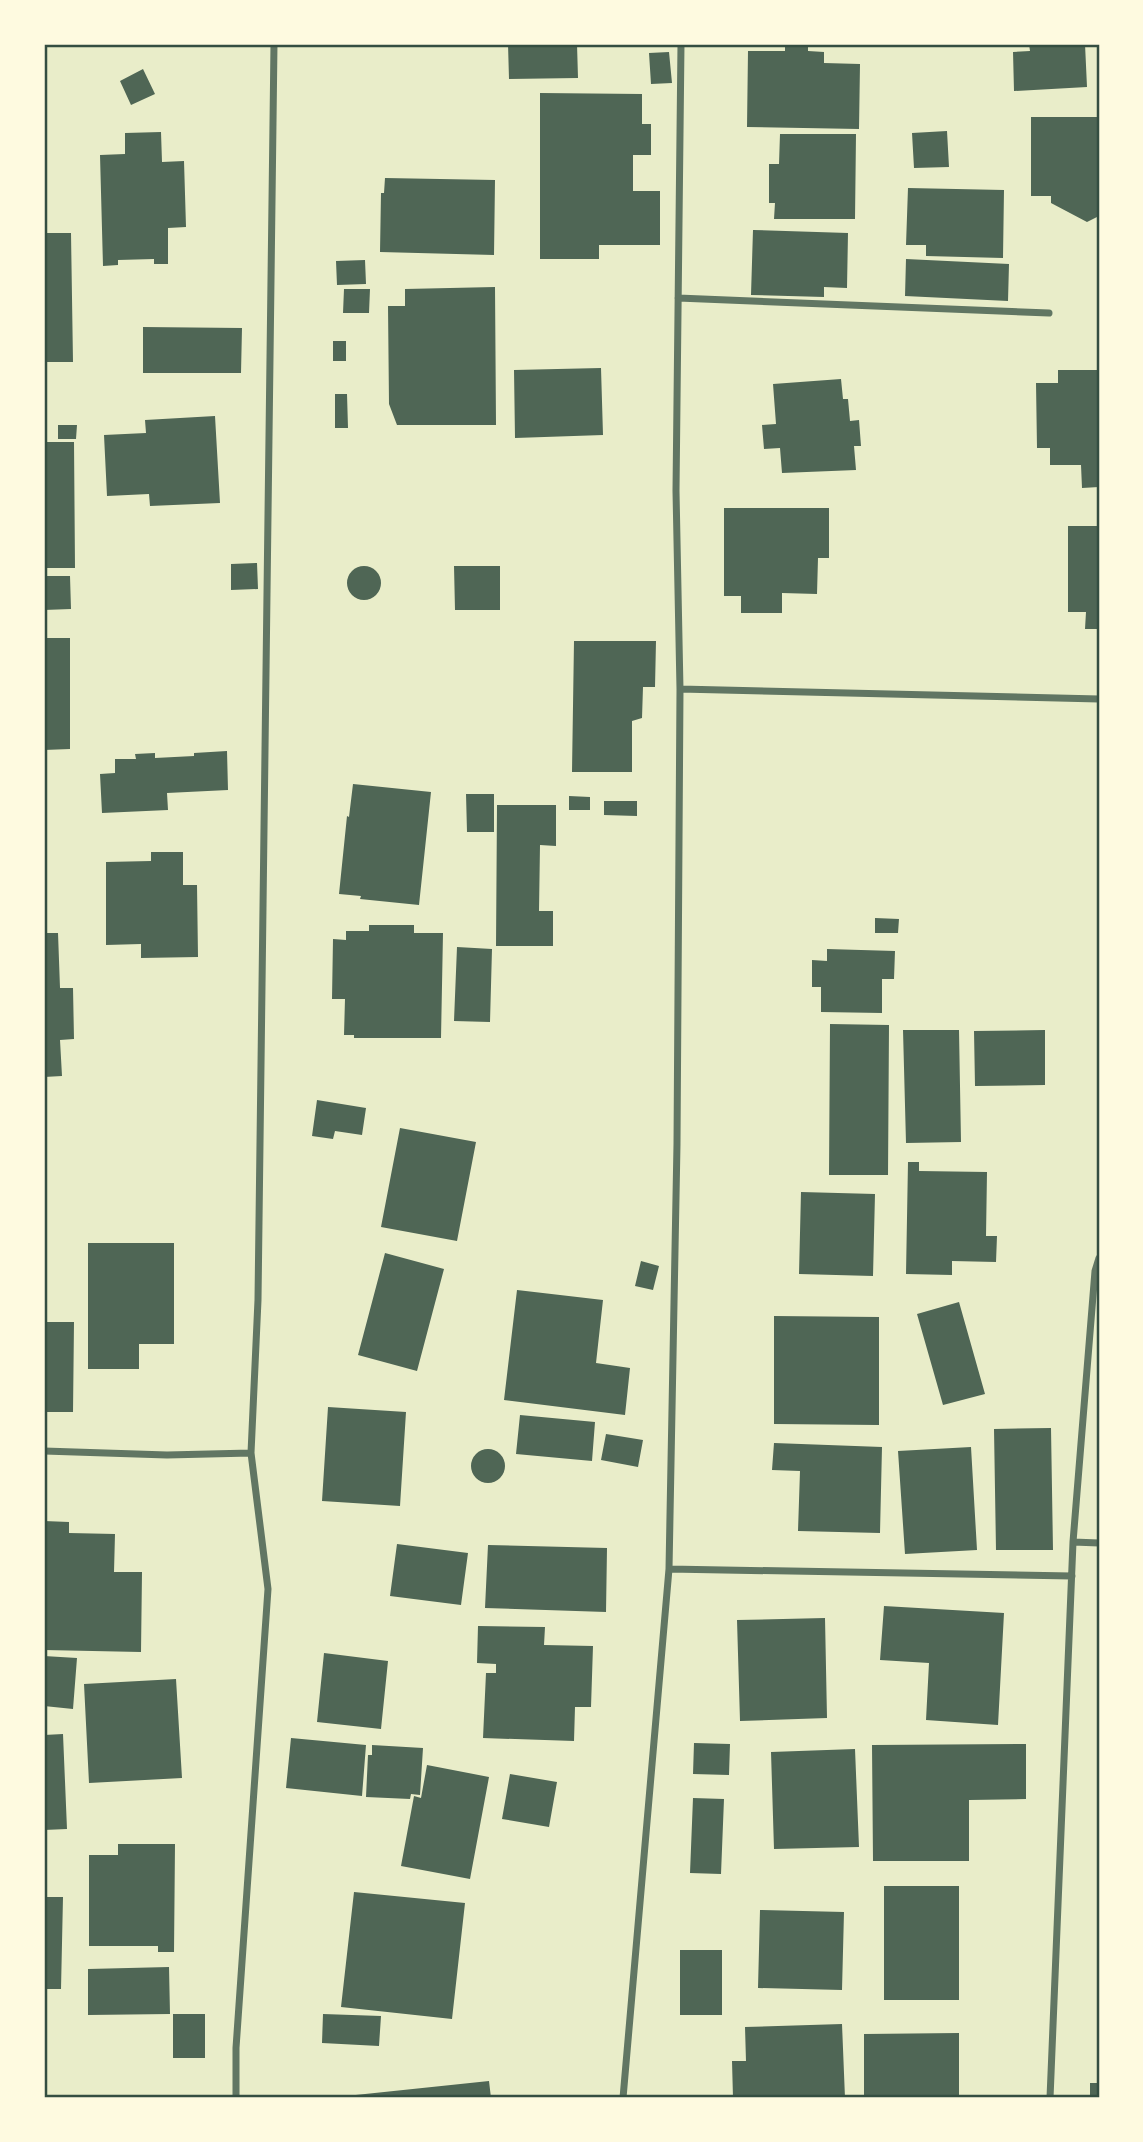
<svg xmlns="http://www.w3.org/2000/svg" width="1143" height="2142" font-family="Figtree,sans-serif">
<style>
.building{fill:#4f6655}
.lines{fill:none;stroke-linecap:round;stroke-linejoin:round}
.minor{stroke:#617663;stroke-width:7}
.neatline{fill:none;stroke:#344e41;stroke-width:2.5}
</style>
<rect width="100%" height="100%" fill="#e9edc9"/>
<path class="building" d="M 508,44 L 577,44 L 578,78 L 509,79 Z
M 785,44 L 808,44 L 808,51 L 824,52 L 824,63 L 860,64 L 859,129 L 747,127 L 748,51 L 785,51 Z
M 1029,44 L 1085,44 L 1087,87 L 1014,91 L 1013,52 L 1030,51 Z
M 669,52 L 672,83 L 651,84 L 649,53 Z
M 143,69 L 155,94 L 131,105 L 120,81 Z
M 540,93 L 642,94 L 642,124 L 651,124 L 651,155 L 633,155 L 633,191 L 660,191 L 660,245 L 599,245 L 599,259 L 540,259 Z
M 1031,117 L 1099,117 L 1099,216 L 1087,222 L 1051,203 L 1051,196 L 1031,196 Z
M 947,131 L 949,167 L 914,168 L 912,133 Z
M 161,132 L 162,162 L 184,161 L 186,227 L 168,228 L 168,264 L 154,264 L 154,259 L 118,260 L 118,265 L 103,266 L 100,155 L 125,154 L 125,133 Z
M 780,134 L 856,134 L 855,219 L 774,219 L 775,203 L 769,203 L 769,164 L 779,164 Z
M 385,178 L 495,180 L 494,255 L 380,252 L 381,193 L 384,193 Z
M 908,188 L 1004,190 L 1003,258 L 926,256 L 926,245 L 906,245 Z
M 753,230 L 848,233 L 847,288 L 824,287 L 824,297 L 751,295 Z
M 44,233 L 71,233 L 73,362 L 44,362 Z
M 906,259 L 1009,264 L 1008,301 L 905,296 Z
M 365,260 L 366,284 L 337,285 L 336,261 Z
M 495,287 L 496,425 L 397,425 L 389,404 L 388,306 L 405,306 L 405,289 Z
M 344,289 L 370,289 L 369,313 L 343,313 Z
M 143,327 L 242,328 L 241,373 L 143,373 Z
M 333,341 L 346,341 L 346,361 L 333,361 Z
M 601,368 L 603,435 L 515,438 L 514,370 Z
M 1058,370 L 1099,370 L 1099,487 L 1082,488 L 1081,465 L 1050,465 L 1050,448 L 1037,448 L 1036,383 L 1058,383 Z
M 841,379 L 843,399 L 848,399 L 850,421 L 859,420 L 861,446 L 854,446 L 856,470 L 782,473 L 780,448 L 764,449 L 762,425 L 776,424 L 773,384 Z
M 335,394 L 347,394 L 348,428 L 335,428 Z
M 215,416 L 220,503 L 150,506 L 149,494 L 107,496 L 104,435 L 146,433 L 145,420 Z
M 58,425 L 77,425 L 76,439 L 58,439 Z
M 44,442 L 74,442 L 75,568 L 44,568 Z
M 724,508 L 829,508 L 829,558 L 818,558 L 817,594 L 782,593 L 782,613 L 741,613 L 741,596 L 724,596 Z
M 1068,526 L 1099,526 L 1099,629 L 1085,629 L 1086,612 L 1068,612 Z
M 257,563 L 258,589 L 231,590 L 231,564 Z
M347 583a17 17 0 1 1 34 0a17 17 0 1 1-34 0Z
M 454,566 L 500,566 L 500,610 L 455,610 Z
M 44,576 L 70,576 L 71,609 L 44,610 Z
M 44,638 L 70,638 L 70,749 L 44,750 Z
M 574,641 L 656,641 L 655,687 L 643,687 L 642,718 L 632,721 L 632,772 L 572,772 Z
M 227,751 L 228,790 L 167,793 L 168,810 L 102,813 L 100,774 L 115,773 L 115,759 L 136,759 L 135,754 L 155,753 L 155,758 L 194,756 L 194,753 Z
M 353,784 L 431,792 L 419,905 L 360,899 L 361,896 L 339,894 L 347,816 L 349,817 Z
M 466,794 L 494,794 L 494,832 L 467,832 Z
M 569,796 L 590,797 L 590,810 L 569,810 Z
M 604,801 L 637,801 L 637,816 L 604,815 Z
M 497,805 L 556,805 L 556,846 L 540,845 L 539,911 L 553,911 L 553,946 L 496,946 Z
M 151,852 L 183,852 L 183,885 L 197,885 L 198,957 L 141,958 L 141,944 L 106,945 L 106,862 L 151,861 Z
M 875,918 L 899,919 L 898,933 L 875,933 Z
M 369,925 L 414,925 L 414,933 L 443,933 L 441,1038 L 354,1038 L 354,1035 L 344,1035 L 345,999 L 332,999 L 333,939 L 346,940 L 346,931 L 369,931 Z
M 44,933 L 58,933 L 60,988 L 73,988 L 74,1039 L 60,1040 L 62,1076 L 44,1077 Z
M 457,947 L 492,949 L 490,1022 L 454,1021 Z
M 827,949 L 895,951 L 894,979 L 882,979 L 882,1013 L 821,1012 L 821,987 L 812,987 L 812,960 L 827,961 Z
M 830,1024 L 889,1025 L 888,1175 L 829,1175 Z
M 903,1030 L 959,1030 L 961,1142 L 906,1143 Z
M 1045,1030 L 1045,1085 L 975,1086 L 974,1031 Z
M 317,1100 L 366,1108 L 362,1135 L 335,1131 L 333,1139 L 312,1136 Z
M 400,1128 L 476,1142 L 457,1241 L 381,1227 Z
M 908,1162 L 919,1162 L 919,1171 L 987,1172 L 986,1236 L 997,1236 L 996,1262 L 952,1261 L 952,1275 L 906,1274 Z
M 801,1192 L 875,1194 L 873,1276 L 799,1274 Z
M 88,1243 L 174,1243 L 174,1344 L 139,1344 L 139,1369 L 88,1369 Z
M 385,1253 L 444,1269 L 417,1371 L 358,1355 Z
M 641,1261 L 659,1266 L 653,1290 L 635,1286 Z
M 517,1290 L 603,1300 L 596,1363 L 630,1368 L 625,1415 L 504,1400 Z
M 959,1302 L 985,1394 L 943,1405 L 917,1314 Z
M 774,1316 L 879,1317 L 879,1425 L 774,1424 Z
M 44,1322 L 74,1322 L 73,1412 L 44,1412 Z
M 328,1407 L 406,1412 L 400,1506 L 322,1501 Z
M 520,1415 L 595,1422 L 592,1461 L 516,1454 Z
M 1051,1428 L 1053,1550 L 996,1550 L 994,1429 Z
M 606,1434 L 643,1440 L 638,1467 L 601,1460 Z
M 774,1443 L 882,1447 L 880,1533 L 798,1531 L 800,1471 L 772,1470 Z
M 971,1447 L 977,1550 L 905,1554 L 898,1451 Z
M471 1466a17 17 0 1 1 34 0a17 17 0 1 1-34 0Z
M 44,1521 L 69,1522 L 69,1533 L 115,1534 L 114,1572 L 142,1572 L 141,1652 L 44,1650 Z
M 397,1544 L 468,1553 L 461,1605 L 390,1596 Z
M 488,1545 L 607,1548 L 606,1612 L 485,1608 Z
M 884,1606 L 1004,1613 L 998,1725 L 926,1720 L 929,1663 L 880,1660 Z
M 825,1618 L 827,1718 L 740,1721 L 737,1620 Z
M 478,1626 L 545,1627 L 544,1645 L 593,1646 L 591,1707 L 575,1707 L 574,1741 L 483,1738 L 486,1673 L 496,1673 L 496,1664 L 477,1663 Z
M 324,1653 L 388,1661 L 381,1729 L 317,1722 Z
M 44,1656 L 77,1658 L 73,1709 L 44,1706 Z
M 176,1679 L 182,1778 L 89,1783 L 84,1684 Z
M 63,1734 L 67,1829 L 44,1830 L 44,1735 Z
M 291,1738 L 366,1745 L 362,1796 L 286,1788 Z
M 694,1743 L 730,1744 L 729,1775 L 693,1774 Z
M 1026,1744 L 1026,1799 L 969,1800 L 969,1861 L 873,1861 L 872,1745 Z
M 372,1745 L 423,1748 L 420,1795 L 411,1794 L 410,1799 L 366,1797 L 368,1755 L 372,1755 Z
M 855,1749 L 859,1847 L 774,1849 L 771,1752 Z
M 427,1765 L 489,1777 L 470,1879 L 401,1866 L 414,1796 L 421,1798 Z
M 510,1774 L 557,1782 L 549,1827 L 502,1819 Z
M 693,1798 L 724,1799 L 721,1874 L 690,1873 Z
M 118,1844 L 175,1844 L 174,1952 L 158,1952 L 158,1946 L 89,1946 L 89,1855 L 118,1855 Z
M 884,1886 L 959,1886 L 959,2000 L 884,2000 Z
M 354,1892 L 465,1903 L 452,2019 L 341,2007 Z
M 44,1897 L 63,1897 L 61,1989 L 44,1989 Z
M 760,1910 L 844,1912 L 842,1990 L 758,1988 Z
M 680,1950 L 722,1950 L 722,2015 L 680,2015 Z
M 169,1967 L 170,2014 L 88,2015 L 88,1969 Z
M 173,2014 L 205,2014 L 205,2058 L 173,2058 Z
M 323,2014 L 381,2016 L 379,2046 L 322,2043 Z
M 842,2024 L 845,2098 L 733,2098 L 732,2061 L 746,2061 L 745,2027 Z
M 959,2033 L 959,2098 L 864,2098 L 864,2034 Z
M 489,2081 L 491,2098 L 347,2098 L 346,2096 Z
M 1090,2083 L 1099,2083 L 1099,2098 L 1090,2098 Z"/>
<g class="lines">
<path class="minor" d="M 678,298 L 1049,313
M 680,689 L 1099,699
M 44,1451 L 167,1455 L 251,1453
M 1073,1542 L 1099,1543
M 669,1569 L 1072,1576
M 236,2098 L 236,2048 L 268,1589 L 251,1453 L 258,1300 L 274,44
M 623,2098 L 669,1569 L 677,1144 L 680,689 L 676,491 L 681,44
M 1050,2098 L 1073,1542 L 1095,1271 L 1099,1258"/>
</g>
<rect width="1143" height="2142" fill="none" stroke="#fefae0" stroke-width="91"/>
<rect x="46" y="46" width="1052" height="2050" class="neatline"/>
</svg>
